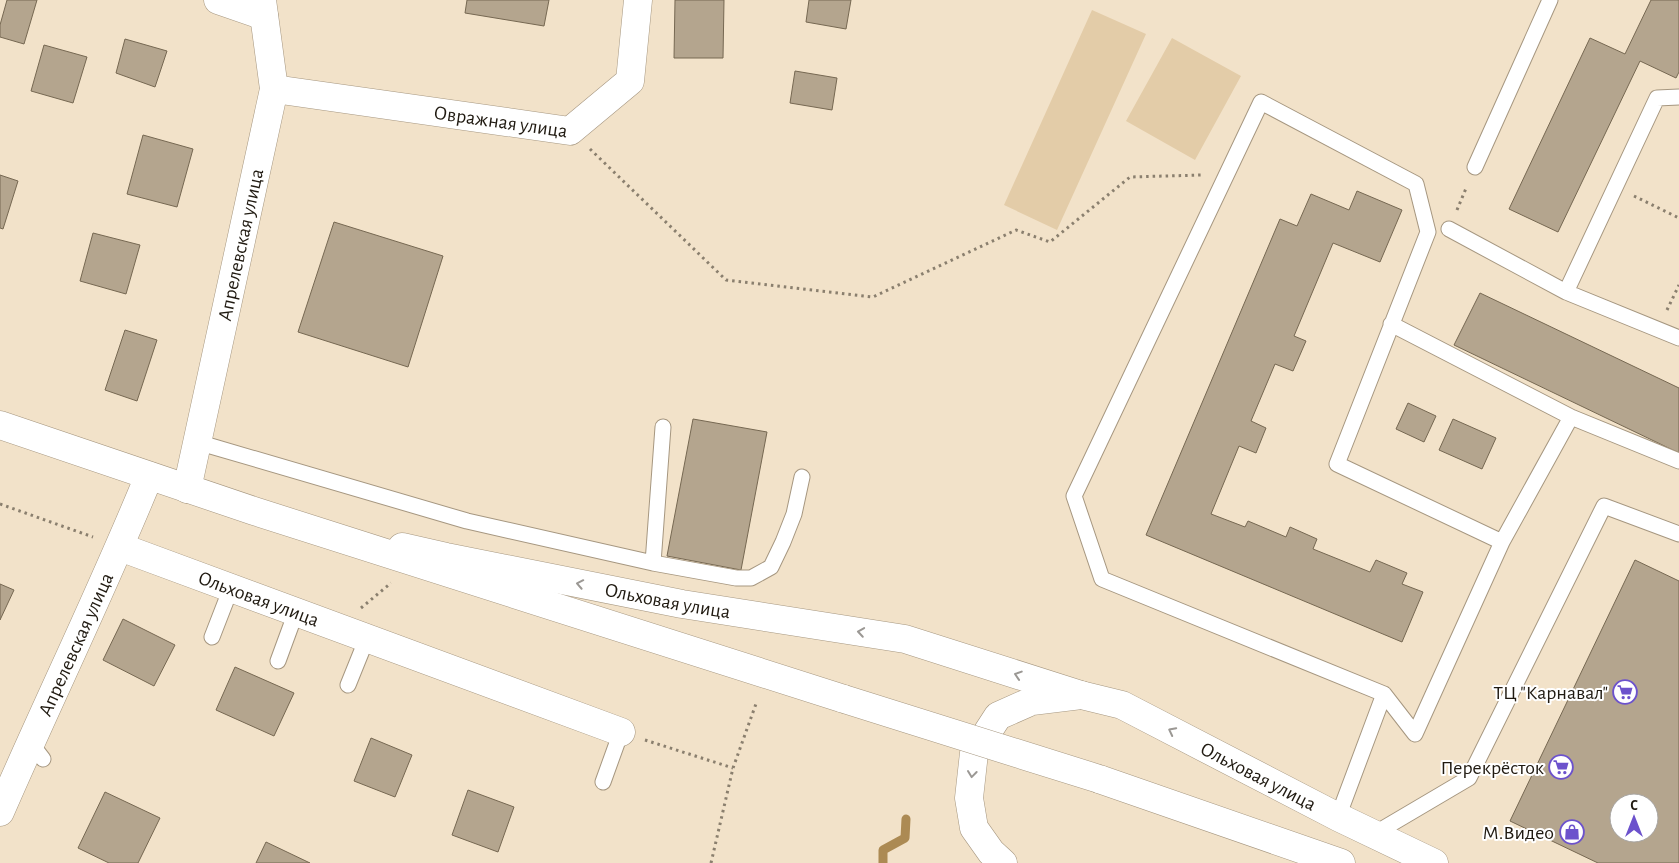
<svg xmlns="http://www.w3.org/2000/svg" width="1679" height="863" font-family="'Alegreya Sans',sans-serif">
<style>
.green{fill:#e3cca8}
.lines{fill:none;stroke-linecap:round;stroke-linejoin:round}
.stream{stroke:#ac8a53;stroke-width:9}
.building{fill:#b4a58e;stroke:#766852;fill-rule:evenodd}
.service-casing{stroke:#a69780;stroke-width:17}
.minor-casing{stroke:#a69780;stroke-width:29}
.secondary-casing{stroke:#a69780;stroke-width:29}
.path{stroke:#8a7f6e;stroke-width:3;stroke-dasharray:2.5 4;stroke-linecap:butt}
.service{stroke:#fff;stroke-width:15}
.minor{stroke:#fff;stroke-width:28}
.secondary{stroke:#fff;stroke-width:28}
.secondary-bridge-casing{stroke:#a69780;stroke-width:29;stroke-linecap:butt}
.secondary-bridge{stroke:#fff;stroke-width:28}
.oneway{stroke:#9b9894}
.labels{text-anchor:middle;stroke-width:4;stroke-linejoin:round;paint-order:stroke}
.street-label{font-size:20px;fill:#201a11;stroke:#fff}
.poi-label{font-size:20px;fill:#201a11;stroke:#fff;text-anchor:end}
</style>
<rect width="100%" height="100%" fill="#f2e2c9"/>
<path class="green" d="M 1092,10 L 1146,34 L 1057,230 L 1004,205 Z
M 1172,38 L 1241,76 L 1195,160 L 1126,121 Z"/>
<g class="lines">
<path class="stream" d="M 883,863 L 883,850 L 905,838 L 906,819"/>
</g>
<path class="building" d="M 7,0 L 37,0 L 24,44 L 0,37 L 0,25 Z
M 467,0 L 549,0 L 544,26 L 465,13 Z
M 675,0 L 724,0 L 723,58 L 674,58 Z
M 809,0 L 851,0 L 846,29 L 806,22 Z
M 1651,0 L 1679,0 L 1679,72 L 1676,78 L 1640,61 L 1558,232 L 1509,209 L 1590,38 L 1625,54 Z
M 125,39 L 167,51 L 155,87 L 116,73 Z
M 44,45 L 87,57 L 73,103 L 31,91 Z
M 795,71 L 837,78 L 832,110 L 790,103 Z
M 143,135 L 193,149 L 177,207 L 127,194 Z
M 0,175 L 18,181 L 3,229 L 0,228 Z
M 1357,191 L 1402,210 L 1380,262 L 1333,243 L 1294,336 L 1306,341 L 1293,371 L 1275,364 L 1251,421 L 1266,428 L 1256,453 L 1239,446 L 1211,514 L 1245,527 L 1248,521 L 1286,537 L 1290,527 L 1317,539 L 1313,549 L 1370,572 L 1376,560 L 1407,573 L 1402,584 L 1423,592 L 1402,642 L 1146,535 L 1280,219 L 1297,226 L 1311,194 L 1349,210 Z
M 334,222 L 443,256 L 408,367 L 298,332 Z
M 93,233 L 140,245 L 126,294 L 80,281 Z
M 1480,293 L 1679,388 L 1679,453 L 1454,345 Z
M 125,330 L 157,340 L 137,401 L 105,390 Z
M 1408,403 L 1436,416 L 1424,442 L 1396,429 Z
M 693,419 L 767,432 L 741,570 L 667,556 Z
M 1453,419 L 1496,438 L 1482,469 L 1439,450 Z
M 1635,560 L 1679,581 L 1679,863 L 1598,863 L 1510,821 ZM 1619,803 L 1649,803 L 1649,833 L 1619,833 Z
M 0,584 L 14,590 L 0,620 Z
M 123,619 L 175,645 L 154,686 L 103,660 Z
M 235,667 L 294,693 L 274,736 L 216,710 Z
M 371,738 L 412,755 L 395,797 L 354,781 Z
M 468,790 L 514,807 L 498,852 L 452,835 Z
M 105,792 L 160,818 L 138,863 L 109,863 L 78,848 Z
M 266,842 L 310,863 L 256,863 Z"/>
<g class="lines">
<g class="service-casing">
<path id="service" d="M 1475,167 L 1550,0
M 1449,229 L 1566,292 L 1657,98 L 1679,97
M 1566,292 L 1679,338
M 1391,324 L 1571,417
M 197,442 L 467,521 L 653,563 L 736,578 L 751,578 L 771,567 L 783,542 L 794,514 L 802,477
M 653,563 L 663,427
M 212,637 L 231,588
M 278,661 L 296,612
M 348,685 L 367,638
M 1384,694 L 1415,734 L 1502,542 L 1571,417 L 1679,461
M 30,742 L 43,759
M 603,782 L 621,732
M 1338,817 L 1384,694 L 1102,579 L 1074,496 L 1261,102 L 1416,184 L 1428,232 L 1337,464 L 1502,542
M 1374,834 L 1469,778 L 1604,506 L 1679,534"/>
</g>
<g class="minor-casing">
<g id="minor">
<path d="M 218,0 L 264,16"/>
<path id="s1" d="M 274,89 L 570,131 L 630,81 L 638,0"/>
<path id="s2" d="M 187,489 L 274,89 L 262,0"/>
<path id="s3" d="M 120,547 L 621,732"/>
<path id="s4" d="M 402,547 L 446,557 L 682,604 L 905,639 L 1081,695"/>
<path id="s5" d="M 0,812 C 49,699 103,589 149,476"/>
<path id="s6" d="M 1003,863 L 991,852 L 974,828 L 969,798 L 974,753 L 998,716 L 1032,701 L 1081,695 L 1122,705 L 1338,817 L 1434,863"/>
</g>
</g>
<g class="secondary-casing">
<path id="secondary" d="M 0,425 L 254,511 L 844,699
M 1099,779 L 1341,863"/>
</g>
<path class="path" d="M 590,149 L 726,280 L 873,297 L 1016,230 L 1050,242 L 1130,177 L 1202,175
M 1634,196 L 1679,218
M 1457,210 L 1467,186
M 1667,310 L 1679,285
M 0,504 L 93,537
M 361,608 L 391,583
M 645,740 L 733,768
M 711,863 L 733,768 L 757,701"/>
<use href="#service" class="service"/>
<use href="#minor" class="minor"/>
<use href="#secondary" class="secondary"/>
<g class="secondary-bridge-casing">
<path id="secondary-bridge" d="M 844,699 L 1099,779"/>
</g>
<use href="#secondary-bridge" class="secondary-bridge"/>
</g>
<defs><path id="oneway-chevron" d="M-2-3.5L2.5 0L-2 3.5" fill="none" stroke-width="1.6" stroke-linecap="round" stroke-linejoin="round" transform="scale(1.25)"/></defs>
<g class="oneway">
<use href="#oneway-chevron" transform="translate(580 584) rotate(-169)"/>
<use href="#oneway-chevron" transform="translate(861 632) rotate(-171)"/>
<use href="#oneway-chevron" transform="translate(1018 675) rotate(-162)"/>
<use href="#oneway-chevron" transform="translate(1172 731) rotate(-153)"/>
<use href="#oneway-chevron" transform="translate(972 774) rotate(97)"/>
</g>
<defs>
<g id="supermarket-ring" transform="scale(1.25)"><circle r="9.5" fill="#fff" stroke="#6c52cc" stroke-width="1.5"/><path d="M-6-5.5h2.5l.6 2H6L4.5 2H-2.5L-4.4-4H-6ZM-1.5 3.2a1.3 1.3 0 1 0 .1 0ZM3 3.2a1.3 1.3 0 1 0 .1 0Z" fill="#6c52cc"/></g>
<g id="shop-ring" transform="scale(1.25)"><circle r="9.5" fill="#fff" stroke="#6c52cc" stroke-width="1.5"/><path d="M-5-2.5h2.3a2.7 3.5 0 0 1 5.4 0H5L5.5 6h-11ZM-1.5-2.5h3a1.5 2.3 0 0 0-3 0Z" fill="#6c52cc"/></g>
</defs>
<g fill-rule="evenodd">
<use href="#supermarket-ring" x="1625" y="692"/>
<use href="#supermarket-ring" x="1561" y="767"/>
<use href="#shop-ring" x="1572" y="832"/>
</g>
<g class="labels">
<g class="street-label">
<text dy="7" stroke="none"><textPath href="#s1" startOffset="229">Овражная улица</textPath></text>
<text dy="7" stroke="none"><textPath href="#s2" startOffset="250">Апрелевская улица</textPath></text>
<text dy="7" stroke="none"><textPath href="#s3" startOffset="148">Ольховая улица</textPath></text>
<text dy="7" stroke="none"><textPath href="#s4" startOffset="271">Ольховая улица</textPath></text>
<text dy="7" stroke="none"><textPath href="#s5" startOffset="184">Апрелевская улица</textPath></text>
<text dy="7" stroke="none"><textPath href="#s6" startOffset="448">Ольховая улица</textPath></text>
</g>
<g class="poi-label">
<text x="1608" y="699">ТЦ "Карнавал"</text>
<text x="1544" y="774">Перекрёсток</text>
<text x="1554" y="839">М.Видео</text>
</g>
</g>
<g transform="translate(1634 818)"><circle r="24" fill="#ffffff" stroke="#a6a3a0"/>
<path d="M0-4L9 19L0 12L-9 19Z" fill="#6c52cc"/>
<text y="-8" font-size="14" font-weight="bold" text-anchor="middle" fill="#201a11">С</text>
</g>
</svg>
